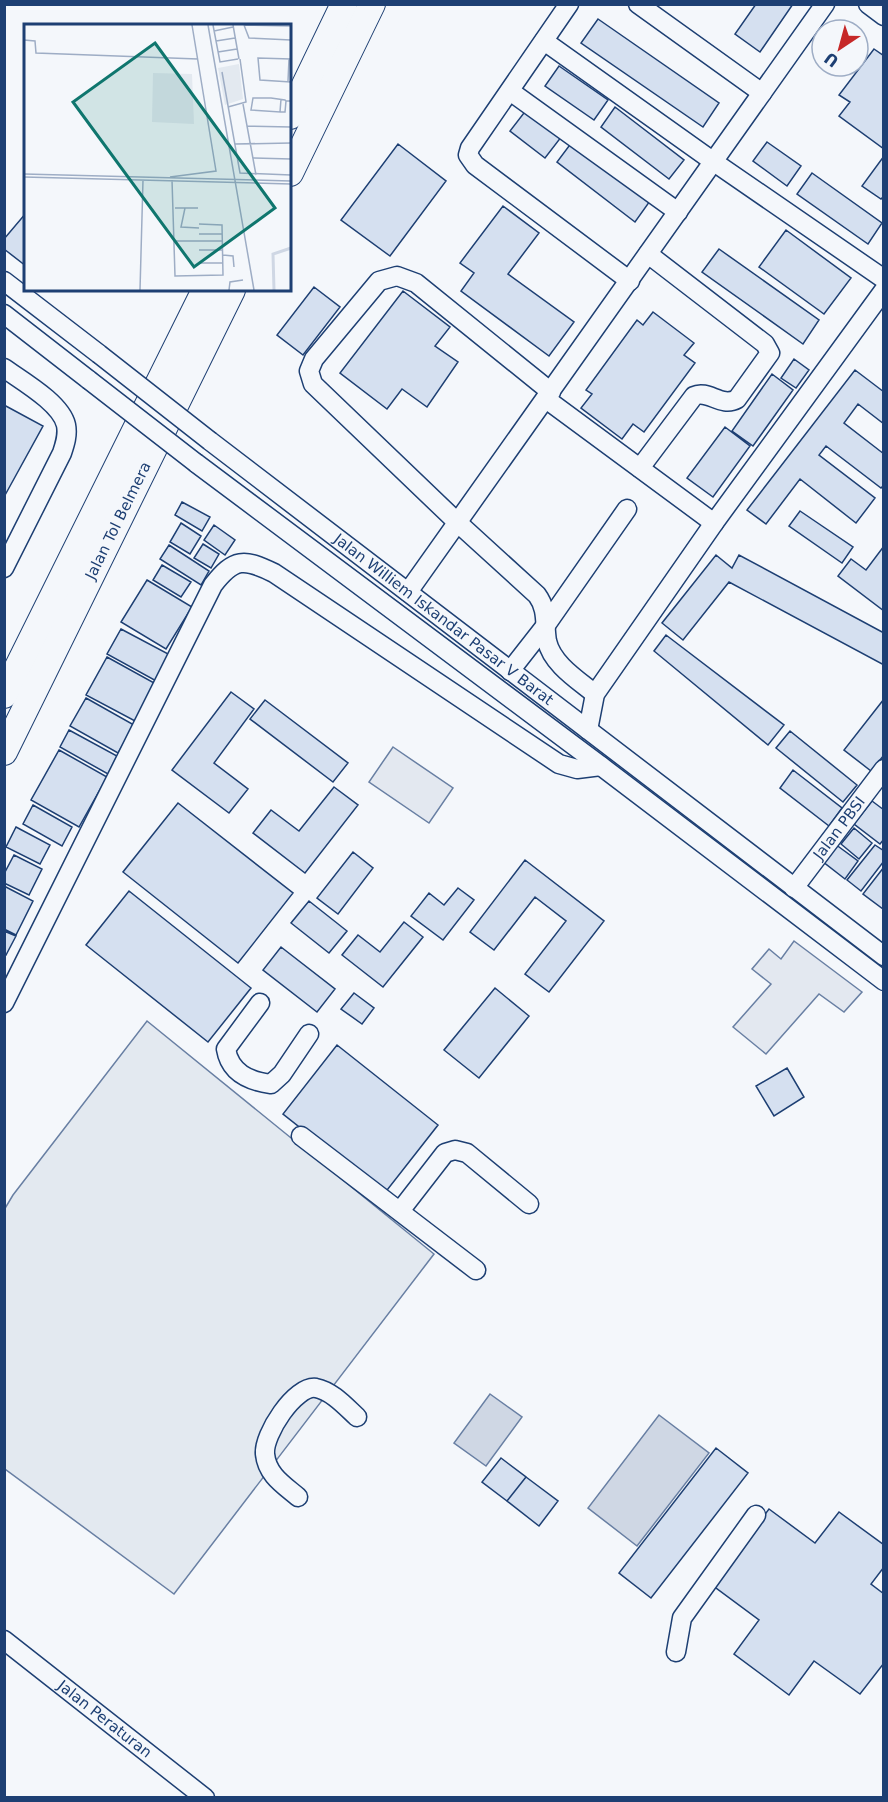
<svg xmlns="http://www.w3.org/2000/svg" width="888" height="1802" font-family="'DejaVu Sans',sans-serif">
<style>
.green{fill:#e3e9f0;stroke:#687fa3;stroke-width:1.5}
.parking{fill:#e3e8f0;stroke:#687fa3;stroke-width:1.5}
.water{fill:#cfd7e4;stroke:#687fa3;stroke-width:1.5}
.building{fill:#d5e0f0;stroke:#1d3f73;stroke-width:1.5}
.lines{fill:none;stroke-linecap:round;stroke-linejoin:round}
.minor-casing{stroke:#1d3f73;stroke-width:21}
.highway-casing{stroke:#1d3f73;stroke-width:28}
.minor{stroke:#f4f7fb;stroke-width:18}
.highway{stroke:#f4f7fb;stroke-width:26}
.minor-bridge-casing{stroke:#1d3f73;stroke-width:21;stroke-linecap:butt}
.minor-bridge{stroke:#f4f7fb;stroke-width:18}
.labels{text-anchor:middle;stroke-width:4.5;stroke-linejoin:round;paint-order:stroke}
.street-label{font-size:15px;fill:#1d3f73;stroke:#f4f7fb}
.inset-river{fill:none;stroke:#cfd7e4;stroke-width:3}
.inset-road{fill:none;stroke:#9eadc5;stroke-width:1.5}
.view{fill:#0f766e;fill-opacity:0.15;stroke:#0f766e;stroke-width:3}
.inset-edge{fill:none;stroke:#1d3f73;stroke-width:3}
</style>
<rect width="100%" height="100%" fill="#f4f7fb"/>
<path class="green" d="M 147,1021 L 434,1254 L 174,1594 L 5,1469 L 4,1210 L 13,1195 Z"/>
<path class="parking" d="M 393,747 L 453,788 L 429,823 L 369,782 Z
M 794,941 L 862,992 L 844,1012 L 819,994 L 766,1054 L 733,1027 L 771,984 L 752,969 L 769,949 L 781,959 Z"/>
<path class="water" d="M 490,1394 L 522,1417 L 486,1466 L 454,1443 Z
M 659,1415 L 709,1453 L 637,1546 L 588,1508 Z"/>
<path class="building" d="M 756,4 L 793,4 L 760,52 L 735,34 Z
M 598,19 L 719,103 L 703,127 L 581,43 Z
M 874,49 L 884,56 L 884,149 L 839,116 L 850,102 L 839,95 Z
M 559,66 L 608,100 L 594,120 L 545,86 Z
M 615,107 L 684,160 L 669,179 L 601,127 Z
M 527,109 L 562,136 L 545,158 L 510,131 Z
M 572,142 L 650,201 L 635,222 L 557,162 Z
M 767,142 L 801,166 L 787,186 L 753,161 Z
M 398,144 L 446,181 L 390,256 L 341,220 Z
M 884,156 L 884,196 L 881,199 L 862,186 Z
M 812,173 L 882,223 L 868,244 L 797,194 Z
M 503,206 L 539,233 L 508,274 L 574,322 L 549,356 L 461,291 L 474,273 L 460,263 Z
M 26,213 L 26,266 L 4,249 L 4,239 Z
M 786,230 L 851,278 L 824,314 L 759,267 Z
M 719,249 L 819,320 L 803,344 L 702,272 Z
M 314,287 L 340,307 L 303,355 L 277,335 Z
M 403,291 L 450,327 L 435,346 L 458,362 L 427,407 L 402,389 L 387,409 L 340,373 Z
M 653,312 L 694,343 L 684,355 L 695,363 L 644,432 L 633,424 L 622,439 L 581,408 L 592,394 L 586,390 L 637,320 L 643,325 Z
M 794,359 L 809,370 L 796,388 L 781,378 Z
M 855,370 L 884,392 L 884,424 L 858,404 L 844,423 L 884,454 L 884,485 L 881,488 L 826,446 L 819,455 L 875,498 L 856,523 L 800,479 L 766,524 L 747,510 Z
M 772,374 L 793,390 L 753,446 L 732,431 Z
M 4,405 L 43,426 L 4,497 Z
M 725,427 L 750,446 L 713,497 L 687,478 Z
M 182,502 L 210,517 L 202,531 L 175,515 Z
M 800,511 L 853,547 L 842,563 L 789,526 Z
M 181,523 L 201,536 L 190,554 L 170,542 Z
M 214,525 L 235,540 L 225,555 L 204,540 Z
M 203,544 L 219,554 L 211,568 L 194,558 Z
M 169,545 L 209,571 L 201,585 L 160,559 Z
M 884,546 L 884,611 L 838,576 L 851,559 L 866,570 Z
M 716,555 L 732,568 L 739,555 L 884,633 L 884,665 L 729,582 L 683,640 L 662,623 Z
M 162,565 L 191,582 L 181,597 L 153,580 Z
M 147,580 L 192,607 L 166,649 L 121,622 Z
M 121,629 L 172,656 L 158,682 L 107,654 Z
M 666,635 L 784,725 L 768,745 L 654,651 Z
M 107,657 L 156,684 L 135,721 L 86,695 Z
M 231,692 L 254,709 L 214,763 L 248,789 L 229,813 L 172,770 Z
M 86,698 L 134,725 L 118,753 L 70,726 Z
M 884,699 L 884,755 L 871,771 L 844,750 Z
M 265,700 L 348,763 L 333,782 L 250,719 Z
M 69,730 L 117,756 L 108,774 L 60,747 Z
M 790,731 L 857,785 L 843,802 L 776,748 Z
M 59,750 L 107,777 L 79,827 L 31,800 Z
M 793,770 L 842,808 L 829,826 L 780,788 Z
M 334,787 L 358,805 L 305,873 L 253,833 L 271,810 L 299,831 Z
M 872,801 L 884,810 L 884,839 L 880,844 L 854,824 Z
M 178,803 L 293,893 L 238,963 L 123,872 Z
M 33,805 L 72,827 L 62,846 L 23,824 Z
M 16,827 L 50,845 L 40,864 L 6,847 Z
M 854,828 L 872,843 L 859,859 L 841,844 Z
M 835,844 L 858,861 L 845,879 L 822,861 Z
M 875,845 L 884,851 L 884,861 L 861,891 L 847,880 Z
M 353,852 L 373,868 L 338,914 L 317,898 Z
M 14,855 L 42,869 L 29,895 L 4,883 L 4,874 Z
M 525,860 L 604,921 L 549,992 L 525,974 L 566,921 L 535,897 L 494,950 L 470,932 Z
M 884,867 L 884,908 L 883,909 L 863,894 Z
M 4,886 L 33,901 L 16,935 L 4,929 Z
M 458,888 L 474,900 L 443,940 L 411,916 L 429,893 L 444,905 Z
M 129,891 L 251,988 L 208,1042 L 86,945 Z
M 309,901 L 347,931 L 329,953 L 291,923 Z
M 404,922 L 423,937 L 383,987 L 342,955 L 358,935 L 380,952 Z
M 4,931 L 16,936 L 6,955 L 4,954 Z
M 281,947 L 335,989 L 317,1012 L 263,970 Z
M 495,988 L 529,1016 L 479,1078 L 444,1050 Z
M 354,993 L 374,1008 L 362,1024 L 341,1009 Z
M 337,1045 L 438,1125 L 384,1194 L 283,1114 Z
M 787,1068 L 804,1097 L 774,1116 L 756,1086 Z
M 716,1448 L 748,1473 L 651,1598 L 619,1573 Z
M 501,1458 L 526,1477 L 507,1501 L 482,1482 Z
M 526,1477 L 558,1501 L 539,1526 L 507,1501 Z
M 769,1509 L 815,1543 L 839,1512 L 884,1545 L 884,1567 L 871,1584 L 884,1594 L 884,1663 L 860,1694 L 814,1661 L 789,1695 L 734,1654 L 759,1620 L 712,1585 Z"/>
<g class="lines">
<g class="minor-casing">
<g id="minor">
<path d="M 569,4 L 470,148 L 468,155 L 475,165 L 630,281"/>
<path d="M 638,4 L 762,93"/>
<path d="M 868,4 L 884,16"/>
<path d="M 544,41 L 714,162 L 884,279"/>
<path d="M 510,91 L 678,212"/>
<path d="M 4,281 L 99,354"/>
<path d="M 4,314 L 89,380"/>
<path d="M 4,368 C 22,381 61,403 66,425 C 68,435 65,444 62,453 L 4,568"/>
<path d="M 551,392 L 416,283 L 397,276 L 379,281 L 314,359 L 309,371 L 313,384 L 458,523 L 537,595 C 548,610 544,624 547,641 C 552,664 578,680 595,694"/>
<path d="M 546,399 L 714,523"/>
<path id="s1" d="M 210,441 L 884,956"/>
<path d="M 196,463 L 601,766 L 884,981"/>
<path d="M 640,468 L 694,396 C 708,389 721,408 737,399 L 770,353 L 765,344 L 648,254"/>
<path d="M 408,592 L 825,4"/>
<path d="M 510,671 L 546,625 L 627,509"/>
<path d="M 588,730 L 595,694 L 714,523 L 884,290"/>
<path id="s2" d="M 794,888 L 884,769"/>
<path d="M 4,1003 L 213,585 C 234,558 244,558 274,573 L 559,764 L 577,769 L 601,766"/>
<path d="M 260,1003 L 226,1049 C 230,1073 249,1081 271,1084 L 282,1074 L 309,1034"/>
<path d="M 301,1136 L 476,1270"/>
<path d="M 400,1211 L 445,1153 L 455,1150 L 467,1153 L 529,1204"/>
<path d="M 298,1497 C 284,1485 267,1475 265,1454 C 263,1435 295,1385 316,1388 C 332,1391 346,1407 357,1417"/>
<path id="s3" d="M 4,1640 L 205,1798"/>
<path d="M 676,1652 L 682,1618 L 756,1515"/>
</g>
</g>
<g class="highway-casing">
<g id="highway">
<path d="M 290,116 L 344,4"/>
<path d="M 290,173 L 372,4"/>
<path d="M 4,695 L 205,290"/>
<path id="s4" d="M 4,752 L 232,290"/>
</g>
</g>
<use href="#minor" class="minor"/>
<use href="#highway" class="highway"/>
<g class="minor-bridge-casing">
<path id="minor-bridge" d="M 99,354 L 210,441
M 89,380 L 196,463"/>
</g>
<use href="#minor-bridge" class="minor-bridge"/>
</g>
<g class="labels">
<g class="street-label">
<text dy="5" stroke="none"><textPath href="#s4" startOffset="258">Jalan Tol Belmera</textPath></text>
<text dy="5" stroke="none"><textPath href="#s1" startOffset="294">Jalan Williem Iskandar Pasar V Barat</textPath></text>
<text dy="5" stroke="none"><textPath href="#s2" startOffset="75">Jalan PBSI</textPath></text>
<text dy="5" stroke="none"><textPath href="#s3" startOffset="128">Jalan Peraturan</textPath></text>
</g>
</g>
<g transform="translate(24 24)">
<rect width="267" height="267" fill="#f4f7fb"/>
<path d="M 215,40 L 219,75 L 201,81 L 194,44 ZM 129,49 L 168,50 L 170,100 L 128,98 Z" fill="#e3e9f0"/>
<path class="inset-river" d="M 250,266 L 249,230 L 267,224"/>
<path class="inset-road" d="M 184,1 L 230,266M 189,1 L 196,38 L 214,35M 209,1 L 215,35M 220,1 L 225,14 L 267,16M 220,1 L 267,2M 190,7 L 209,3M 0,16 L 11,17 L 12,29 L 174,35M 192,17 L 211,14M 194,28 L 213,25M 267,35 L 234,34 L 236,56 L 267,58M 198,48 L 216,149 L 267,151M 264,57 L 265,35M 257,75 L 256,88 L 227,86 L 229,74 L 247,74 L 261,76 L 262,77M 219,80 L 232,151M 204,83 L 222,78 L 216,35M 256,88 L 261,88 L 262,77 L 267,77M 223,102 L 267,103M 211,120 L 267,119M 229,134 L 267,135M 0,150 L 267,157M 0,153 L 267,160M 146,153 L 192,147 L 168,1M 148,156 L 151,252 L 199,251 L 198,201 L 175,200M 151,184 L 174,184M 161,184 L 157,203 L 175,204M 175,210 L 198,210M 151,217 L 198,217M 175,226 L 199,226M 199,231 L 209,232 L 210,243M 175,239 L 199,239M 116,266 L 119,156M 205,266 L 206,258 L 219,256"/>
<path class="view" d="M 131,19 L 251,184 L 170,243 L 49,78 Z"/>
<rect width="267" height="267" class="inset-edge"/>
</g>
<rect width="888" height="1802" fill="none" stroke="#1d3f73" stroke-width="12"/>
<g transform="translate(840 48) rotate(216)"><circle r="28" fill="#f4f7fb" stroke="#9eadc5" stroke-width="1.5"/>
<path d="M0-4.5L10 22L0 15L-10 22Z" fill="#c62828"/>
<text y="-9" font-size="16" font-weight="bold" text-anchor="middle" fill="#1d3f73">U</text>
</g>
</svg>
